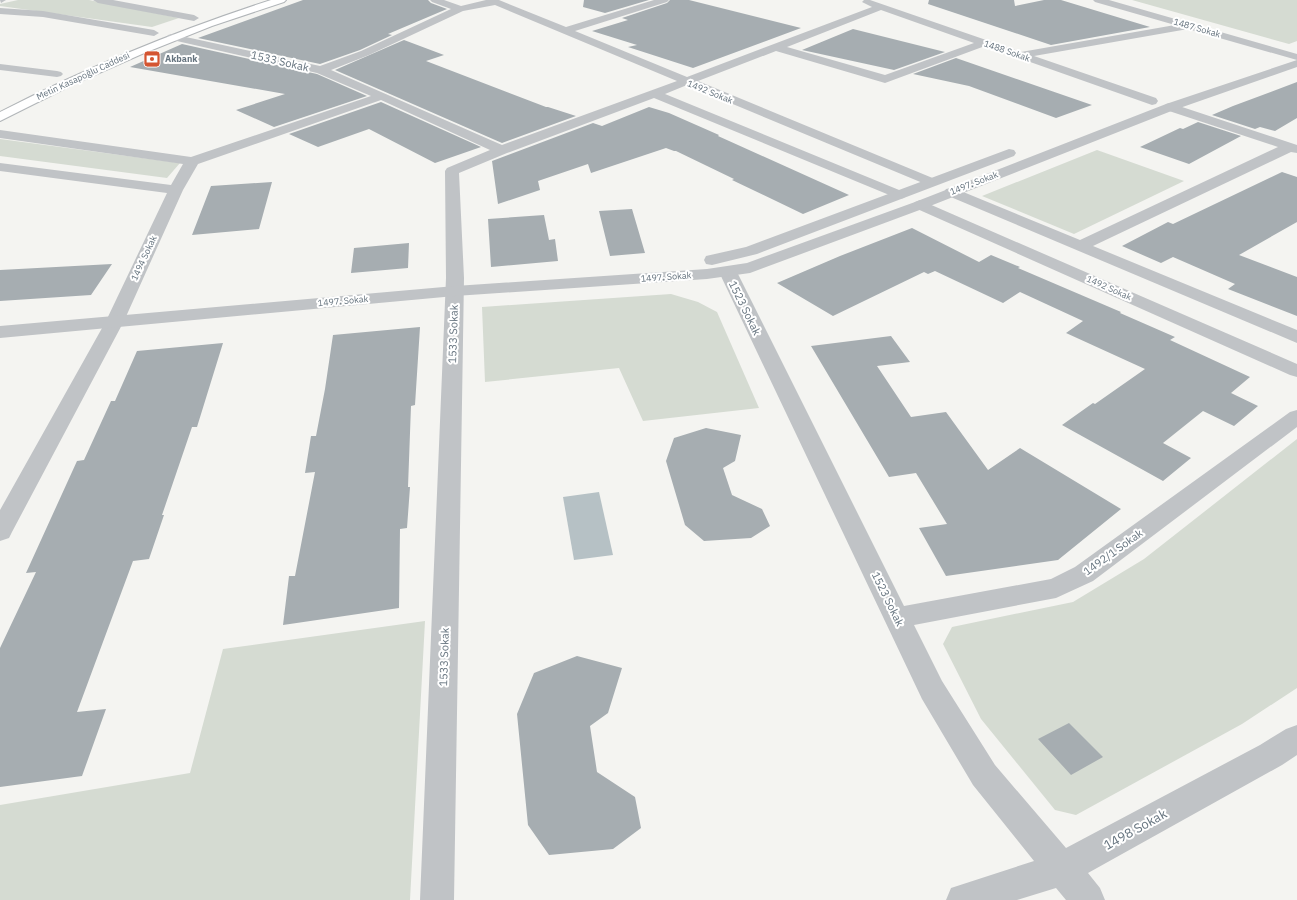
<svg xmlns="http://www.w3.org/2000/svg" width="1297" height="900" font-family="'IBM Plex Sans',sans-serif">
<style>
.green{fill:#d5dbd2}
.water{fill:#b6c1c5}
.building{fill:#a6adb1}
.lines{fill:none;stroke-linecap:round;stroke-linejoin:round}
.primary-casing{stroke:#b1b5b8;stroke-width:2}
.minor{fill:#c0c3c6;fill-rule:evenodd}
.tertiary{fill:#c0c3c6;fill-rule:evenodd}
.primary{fill:#fff;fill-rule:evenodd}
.labels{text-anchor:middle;stroke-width:4;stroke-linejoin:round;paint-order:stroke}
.far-street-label{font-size:9px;fill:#66747f;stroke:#fff}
.far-poi-label{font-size:9px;font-weight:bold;fill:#66747f;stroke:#fff;text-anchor:start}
.street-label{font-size:11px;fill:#66747f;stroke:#fff}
.near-street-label{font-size:13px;fill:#66747f;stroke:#fff}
</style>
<rect width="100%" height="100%" fill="#f4f4f1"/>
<path class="green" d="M 18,0 L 89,0 L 179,18 L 152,27 L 0,6 L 0,4 Z
M 1132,0 L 1297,0 L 1297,41 L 1289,44 Z
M 0,139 L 180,163 L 167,178 L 0,156 Z
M 1097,150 L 1184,181 L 1074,234 L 982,196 Z
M 671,294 L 698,302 L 717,312 L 759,408 L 643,421 L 619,368 L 485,382 L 482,307 Z
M 1297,439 L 1297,688 L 1242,724 L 1076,815 L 1055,810 L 981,719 L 943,644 L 952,627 L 1073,602 L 1144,559 Z
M 425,621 L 410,900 L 0,900 L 0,805 L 190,773 L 223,649 Z"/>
<path class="water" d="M 599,492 L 613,555 L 574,560 L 563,497 Z"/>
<path class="building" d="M 303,0 L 428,0 L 431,3 L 447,9 L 388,34 L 392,35 L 360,50 L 320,64 L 198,38 Z
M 584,0 L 649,0 L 605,13 L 583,7 Z
M 670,0 L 689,0 L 801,28 L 693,68 L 628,47 L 637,45 L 592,31 L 628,20 L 622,18 L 667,3 Z
M 929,0 L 1014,0 L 1015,6 L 1044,0 L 1061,0 L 1150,27 L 1051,45 L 928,4 Z
M 853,29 L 945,52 L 894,70 L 802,50 Z
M 404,40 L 444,55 L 426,61 L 546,107 L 548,107 L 576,116 L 502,143 L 335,70 Z
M 182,44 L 317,74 L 367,96 L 274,127 L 236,110 L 285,94 L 130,67 Z
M 956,58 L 1092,105 L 1056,118 L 969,86 L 913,74 Z
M 1297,82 L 1297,118 L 1275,131 L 1260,127 L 1255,129 L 1212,115 L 1233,106 Z
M 381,102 L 481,147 L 435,163 L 369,129 L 318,147 L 289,134 Z
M 649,107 L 669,113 L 719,135 L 718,136 L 849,195 L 803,214 L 732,180 L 734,179 L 676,151 L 674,151 L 666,148 L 591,173 L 588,164 L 538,181 L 540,190 L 498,204 L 492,161 L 593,123 L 602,126 Z
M 1198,122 L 1241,136 L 1189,164 L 1140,147 L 1180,128 L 1183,129 Z
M 1282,172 L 1297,177 L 1297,222 L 1239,255 L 1297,277 L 1297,316 L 1228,289 L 1235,284 L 1173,257 L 1161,263 L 1122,246 L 1168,222 L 1173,224 Z
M 272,182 L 259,229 L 192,235 L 211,186 Z
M 632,209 L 645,253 L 610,256 L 599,211 Z
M 544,215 L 549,240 L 555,239 L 558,261 L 491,267 L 488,219 Z
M 912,228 L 979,262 L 991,255 L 1020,267 L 1018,268 L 1121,312 L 1120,313 L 1175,337 L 1170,340 L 1250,377 L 1231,393 L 1258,406 L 1234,426 L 1203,411 L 1163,443 L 1191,458 L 1163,481 L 1062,425 L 1093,403 L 1095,404 L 1145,369 L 1066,333 L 1083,321 L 1020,292 L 1003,303 L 935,271 L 928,274 L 924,272 L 833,316 L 777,283 L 840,256 Z
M 409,243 L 408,268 L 351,273 L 354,248 Z
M 112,264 L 91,295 L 0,301 L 0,270 Z
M 420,327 L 415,405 L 411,406 L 408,487 L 410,487 L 407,528 L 400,529 L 399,608 L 283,625 L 289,576 L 295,576 L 315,472 L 305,473 L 311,436 L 316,436 L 325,389 L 333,335 Z
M 891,336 L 910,362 L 877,366 L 911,417 L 946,412 L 988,470 L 1020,448 L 1121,509 L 1058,560 L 946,576 L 919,528 L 947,524 L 916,473 L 889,477 L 811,346 Z
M 223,343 L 197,427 L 192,427 L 162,515 L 164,515 L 149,559 L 133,561 L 77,712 L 106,709 L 82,776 L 0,787 L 0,648 L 36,572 L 26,573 L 77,461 L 84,460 L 111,401 L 115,401 L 137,351 Z
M 706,428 L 741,435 L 735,461 L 723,468 L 732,495 L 762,509 L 770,526 L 751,538 L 704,541 L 685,525 L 666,461 L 674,438 Z
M 577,656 L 622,668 L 608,713 L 590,726 L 597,772 L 635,797 L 641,828 L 613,849 L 549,855 L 528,825 L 517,714 L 534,673 Z
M 1069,723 L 1103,757 L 1071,775 L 1038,739 Z"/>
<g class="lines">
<g class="primary-casing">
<path id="primary" d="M 271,0 L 286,0 L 284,2 L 212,26 L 142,54 L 72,85 L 0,121 L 0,112 C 88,67 178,30 271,0 Z"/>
</g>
<path class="minor" d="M 93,0 L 113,0 L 194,15 L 199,18 L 194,21 L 98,3 Z
M 430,0 L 444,0 L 461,6 L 486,0 L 499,0 L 566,27 L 654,0 L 669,0 L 667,2 L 575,31 L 687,77 L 872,7 L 862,2 L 864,0 L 870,0 L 1021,52 L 1175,25 L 1095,2 L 1093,0 L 1109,0 L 1297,54 L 1297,60 L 1188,29 L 1034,56 L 1156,98 L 1158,101 L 1156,104 L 1152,105 L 985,46 L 885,83 L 776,51 L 698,81 L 935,179 L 937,182 L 935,185 L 930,186 L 687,85 L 665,94 L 904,192 L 906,195 L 904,198 L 899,199 L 654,98 L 507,153 L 459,173 L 464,278 L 454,900 L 420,900 L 446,278 L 445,171 L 447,168 L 490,150 L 381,100 L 198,164 L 183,190 L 124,321 L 12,532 L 9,538 L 0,541 L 0,510 L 106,321 L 167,193 L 0,171 L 0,163 L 171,185 L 183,164 L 0,138 L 0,130 L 191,157 L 371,96 L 317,73 L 168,39 L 167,37 L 168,35 L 172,34 L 320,66 L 361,51 L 451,9 L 432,2 ZM 495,5 L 677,81 L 502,145 L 331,70 L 369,55 L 463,11 ZM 881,10 L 974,43 L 885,75 L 787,47 Z
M 0,8 L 43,11 L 154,30 L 159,33 L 154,36 L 43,17 L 0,14 Z
M 0,64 L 57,71 L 61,72 L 63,74 L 61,76 L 57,77 L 0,70 Z
M 1170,103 L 1297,145 L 1297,153 L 1291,152 L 1093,246 L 1297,330 L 1297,343 L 946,195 L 944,192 L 946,189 L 951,188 L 956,189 L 1080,240 L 1278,147 L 1166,110 L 1164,107 L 1166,104 Z
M 920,200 L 1297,364 L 1297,377 L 1290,375 L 915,208 L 912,205 L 915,202 Z
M 728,267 L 734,268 L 737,272 L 904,606 L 1051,579 L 1075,567 L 1290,412 L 1297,410 L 1297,427 L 1093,581 L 1056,598 L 914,625 L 942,681 L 995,765 L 1066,848 L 1260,745 L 1286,729 L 1297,725 L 1297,755 L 1282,765 L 1088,873 L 1100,888 L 1105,900 L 1066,900 L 1056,888 L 1017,900 L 946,900 L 951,888 L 1034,861 L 973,785 L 922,699 L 719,272 L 722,268 Z"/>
<path class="tertiary" d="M 0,0 L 6,0 L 1,3 Z
M 1297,60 L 1297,67 L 1174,110 L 925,208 L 750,273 L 707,279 L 455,296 L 0,338 L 0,326 L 455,286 L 707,269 L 747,263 L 915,202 L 1166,104 Z
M 1009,149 L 1014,150 L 1016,153 L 1014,156 L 757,254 L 712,265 L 706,264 L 704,260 L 706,256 L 746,247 Z"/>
<use href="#primary" class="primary"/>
</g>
<defs>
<g id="bank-square" transform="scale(0.9)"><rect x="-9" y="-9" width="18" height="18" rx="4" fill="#d45531" stroke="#fff"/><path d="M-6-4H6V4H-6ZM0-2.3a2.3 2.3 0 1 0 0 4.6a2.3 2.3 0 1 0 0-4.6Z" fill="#fff"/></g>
</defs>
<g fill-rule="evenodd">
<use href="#bank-square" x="152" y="59"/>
</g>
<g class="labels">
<g class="far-street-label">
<text transform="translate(1197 28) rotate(16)" y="3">1487 Sokak</text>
<text transform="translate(1007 51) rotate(19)" y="3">1488 Sokak</text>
<text transform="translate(83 76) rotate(-25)" y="3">Metin Kasapoğlu Caddesi</text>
<text transform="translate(710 92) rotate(22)" y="3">1492 Sokak</text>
<text transform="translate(974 183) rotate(-21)" y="3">1497. Sokak</text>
<text transform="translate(144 258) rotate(-65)" y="3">1494 Sokak</text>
<text transform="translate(666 277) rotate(-4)" y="3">1497. Sokak</text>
<text transform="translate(1109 288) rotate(24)" y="3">1492 Sokak</text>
<text transform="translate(343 301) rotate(-5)" y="3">1497. Sokak</text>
</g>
<g class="far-poi-label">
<text x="165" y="62">Akbank</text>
</g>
<g class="street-label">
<text transform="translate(280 61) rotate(13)" y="4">1533 Sokak</text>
<text transform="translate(745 308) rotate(64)" y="4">1523 Sokak</text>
<text transform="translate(453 334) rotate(-88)" y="4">1533 Sokak</text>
<text transform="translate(1113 552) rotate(-36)" y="4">1492/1 Sokak</text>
<text transform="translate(888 599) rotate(64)" y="4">1523 Sokak</text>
<text transform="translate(444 657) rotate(-88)" y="4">1533 Sokak</text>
</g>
<g class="near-street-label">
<text transform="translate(1135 829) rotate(-29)" y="5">1498 Sokak</text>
</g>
</g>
</svg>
